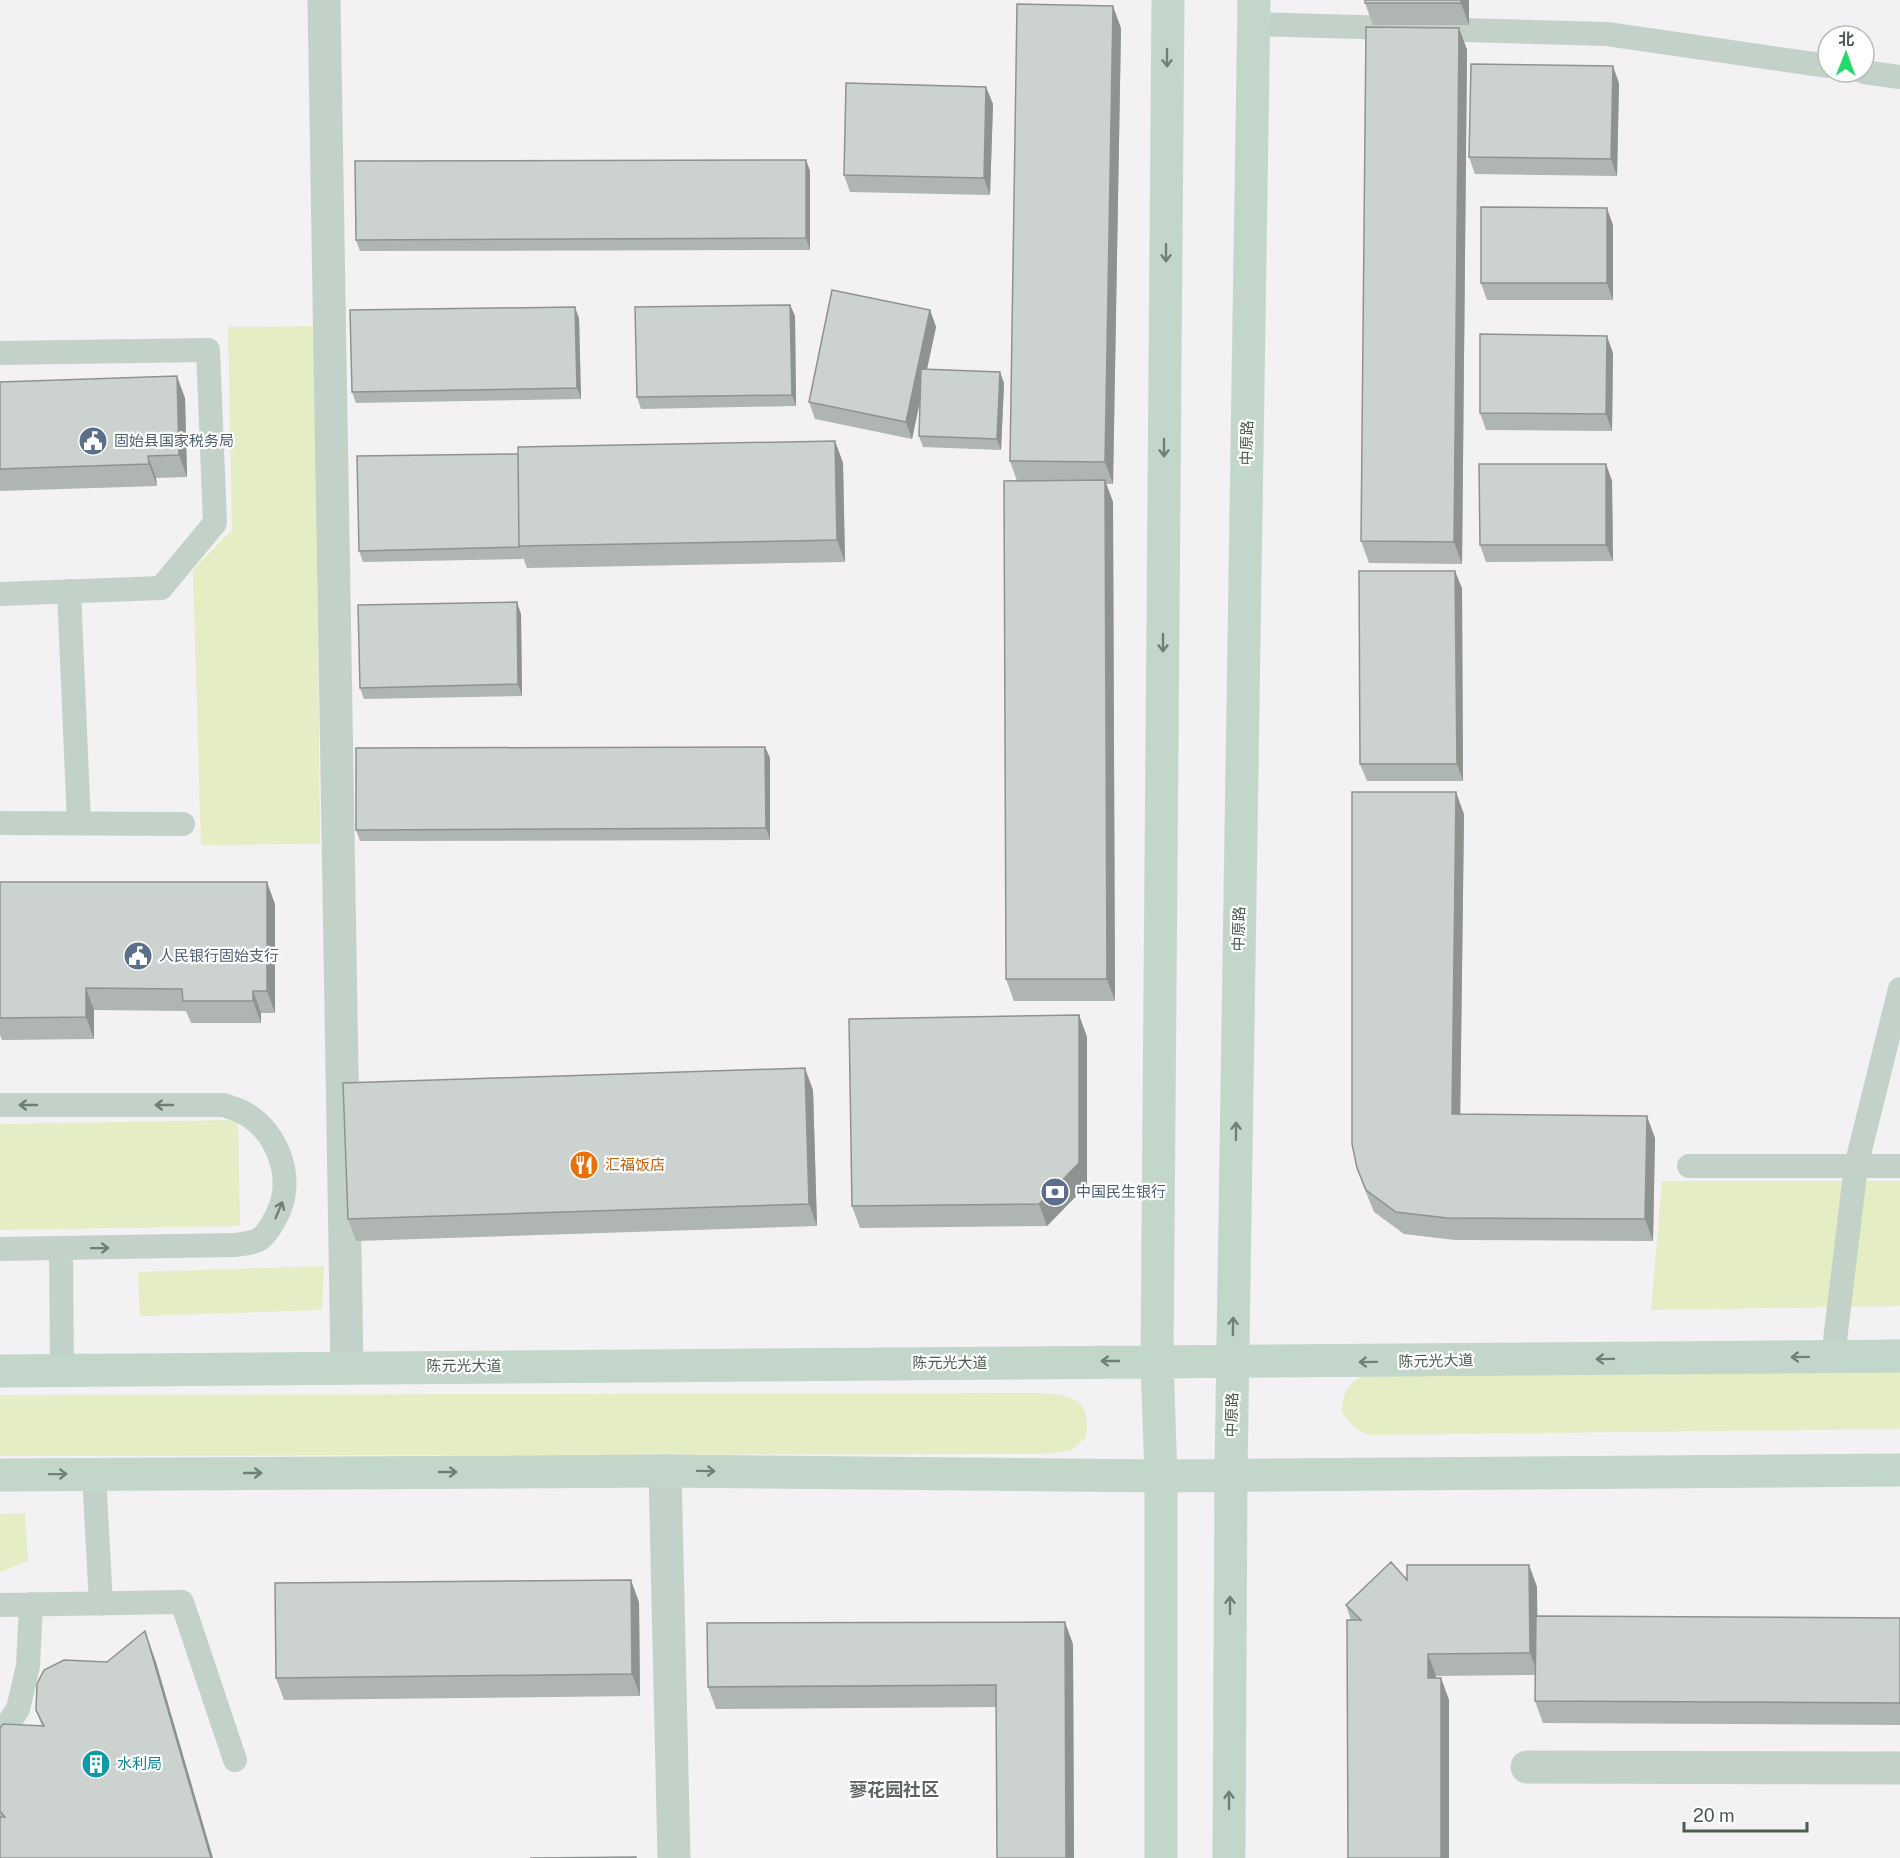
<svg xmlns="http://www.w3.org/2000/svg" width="1900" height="1858" font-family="'Public Sans','Noto Sans SC',sans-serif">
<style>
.green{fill:#e4edc3}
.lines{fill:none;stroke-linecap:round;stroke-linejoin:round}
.lane{stroke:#c3d2c8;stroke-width:24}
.street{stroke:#c3d2c8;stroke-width:33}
.secondary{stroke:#c3d6ca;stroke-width:33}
.wall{fill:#afb5b2}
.shaded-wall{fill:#8e9391}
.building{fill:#cbd2cf;stroke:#8e9391;stroke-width:1.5}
.oneway{stroke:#6e8175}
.oneway2{stroke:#6e8074}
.labels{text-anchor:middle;stroke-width:4.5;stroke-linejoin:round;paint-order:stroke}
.service-label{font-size:15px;fill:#4e5e75;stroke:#fff;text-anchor:start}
.street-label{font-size:15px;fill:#4a5d50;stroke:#fff}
.food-label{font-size:15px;fill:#c56008;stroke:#fff;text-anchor:start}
.culture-label{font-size:15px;fill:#0d838f;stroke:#fff;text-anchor:start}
.quarter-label{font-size:18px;font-weight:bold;fill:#5e6561;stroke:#fff}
</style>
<rect width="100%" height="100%" fill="#f3f1f3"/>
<path class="green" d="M 315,326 L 320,844 L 201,845 L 193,570 L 232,530 L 228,327 Z
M 238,1120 L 240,1226 L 0,1230 L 0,1124 Z
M 1662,1181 L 1900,1181 L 1900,1306 L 1651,1310 Z
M 324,1266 L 322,1310 L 140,1316 L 138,1272 Z
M 1900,1367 L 1900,1429 L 1368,1435 L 1354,1427 L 1342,1412 C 1343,1394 1346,1384 1364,1376 Z
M 1039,1393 C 1072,1395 1091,1398 1086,1437 L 1072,1450 L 1042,1454 L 0,1456 L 0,1395 Z
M 25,1513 L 28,1561 L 0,1572 L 0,1514 Z"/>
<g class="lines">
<path class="lane" d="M 1254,24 L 1607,34 L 1828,66
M 1864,72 L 1900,77
M 0,353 L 208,350 L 215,523 L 161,588 L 0,594
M 69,591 L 79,823
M 0,823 L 183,824
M 0,1105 L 224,1105 C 231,1108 240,1110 246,1114 C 279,1134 295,1180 277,1215 C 273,1223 266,1236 258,1240 C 252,1243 242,1244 235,1245 L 0,1249
M 1689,1166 L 1900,1166
M 61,1248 L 62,1372
M 1833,1357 L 1856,1166 L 1900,989
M 94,1474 L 101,1604
M 0,1605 L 182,1602 L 235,1760
M 0,1736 L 18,1709 L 28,1666 L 31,1604"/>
<path class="street" d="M 324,0 L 347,1367
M 665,1471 L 674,1858
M 1527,1767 L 1900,1768"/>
<path class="secondary" d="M 0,1371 L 1900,1356
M 0,1475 L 665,1471 L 1161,1476 L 1900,1470
M 1161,1858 L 1161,1476 L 1157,1361 L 1168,0
M 1229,1858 L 1231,1473 L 1254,0"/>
</g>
<path class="wall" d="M 1469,0 L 1469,25 L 1373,25 L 1365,3 Z
M 1121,28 L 1113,484 L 1106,484 L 1113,502 L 1115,1001 L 1014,1001 L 1006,979 L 1017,481 L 1010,461 Z
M 1459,28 L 1467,50 L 1462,564 L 1369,563 L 1361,541 Z
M 1619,83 L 1617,176 L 1475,174 L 1469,157 Z
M 986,87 L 993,104 L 990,195 L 850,192 L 844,175 Z
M 806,160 L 810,171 L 810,250 L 360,251 L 356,240 Z
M 1613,225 L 1613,300 L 1487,300 L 1481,283 Z
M 790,305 L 795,316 L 796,406 L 641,409 L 637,397 Z
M 930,310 L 936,327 L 927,369 L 1004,383 L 1001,450 L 923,447 L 919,436 L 920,399 L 912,439 L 815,419 L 809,402 Z
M 579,318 L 581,399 L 356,403 L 352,392 Z
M 1613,353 L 1612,431 L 1486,430 L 1480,413 Z
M 0,382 L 185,398 L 187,477 L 156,478 L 157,486 L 0,491 Z
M 835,441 L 843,463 L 845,562 L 527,568 L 523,557 L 523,559 L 363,562 L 359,551 L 518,454 Z
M 1606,464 L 1612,481 L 1613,561 L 1486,562 L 1480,545 Z
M 1462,588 L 1463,781 L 1367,781 L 1360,764 Z
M 521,614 L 522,696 L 364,699 L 360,688 Z
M 765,747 L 770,758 L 770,840 L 360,841 L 356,830 Z
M 1464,814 L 1460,1114 L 1655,1138 L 1653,1241 L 1455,1240 L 1404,1234 L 1374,1212 L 1365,1190 L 1357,1168 Z
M 0,882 L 275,904 L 275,1013 L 261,1013 L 261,1023 L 191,1023 L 186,1011 L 94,1010 L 94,1039 L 2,1040 L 0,1035 Z
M 1079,1015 L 1087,1037 L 1087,1185 L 1047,1226 L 860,1228 L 852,1206 Z
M 813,1090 L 817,1226 L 356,1241 L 348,1219 Z
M 1529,1565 L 1537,1587 L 1537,1616 L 1900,1618 L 1900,1725 L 1543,1723 L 1535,1701 L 1535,1675 L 1436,1676 L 1436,1678 L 1441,1678 L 1449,1700 L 1449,1858 L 1348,1858 L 1351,1620 L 1346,1605 L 1407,1580 Z
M 639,1602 L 640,1696 L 284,1700 L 276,1678 Z
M 1073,1644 L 1074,1858 L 997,1858 L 997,1707 L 716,1709 L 708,1687 Z
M 107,1662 L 156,1662 L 0,1858 L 0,1728 L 42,1726 L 36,1710 Z"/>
<path class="shaded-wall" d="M 1461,0 L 1469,0 L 1469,25 L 1461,3 Z
M 1113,6 L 1121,28 L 1113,484 L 1105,462 Z
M 1459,28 L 1467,50 L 1462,564 L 1454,542 Z
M 1613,66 L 1619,83 L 1617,176 L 1611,159 Z
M 986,87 L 993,104 L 990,195 L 984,178 Z
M 806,160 L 810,171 L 810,250 L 806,238 Z
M 1607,208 L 1613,225 L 1613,300 L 1607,283 Z
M 790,305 L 795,316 L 796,406 L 792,395 Z
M 575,307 L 579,318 L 581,399 L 577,388 Z
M 930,310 L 936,327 L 912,439 L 906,422 Z
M 1607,336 L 1613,353 L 1612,431 L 1606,414 Z
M 1000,372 L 1004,383 L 1001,450 L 997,439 Z
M 177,376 L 185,398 L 187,477 L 179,455 Z
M 835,441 L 843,463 L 845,562 L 837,540 Z
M 148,456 L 156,478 L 157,486 L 149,464 Z
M 1606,464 L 1612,481 L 1613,561 L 1606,545 Z
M 1105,480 L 1113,502 L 1115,1001 L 1107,979 Z
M 1455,571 L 1462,588 L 1463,781 L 1457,764 Z
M 517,602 L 521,614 L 522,696 L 518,684 Z
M 765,747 L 770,758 L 770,840 L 766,828 Z
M 1456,792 L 1464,814 L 1460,1136 L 1452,1114 Z
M 267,882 L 275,904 L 275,1013 L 267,991 Z
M 86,988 L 94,1010 L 94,1039 L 86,1017 Z
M 253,991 L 261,1013 L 261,1023 L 253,1001 Z
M 1079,1015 L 1087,1037 L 1087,1185 L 1047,1226 L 1039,1204 Z
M 805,1068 L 813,1090 L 817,1226 L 809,1204 Z
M 1647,1116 L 1655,1138 L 1653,1241 L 1645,1219 Z
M 1529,1565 L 1537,1587 L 1538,1675 L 1530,1653 Z
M 631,1580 L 639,1602 L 640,1696 L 632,1674 Z
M 1065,1622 L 1073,1644 L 1074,1858 L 1066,1858 Z
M 145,1631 L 156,1662 L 213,1858 L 211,1858 Z
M 1428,1654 L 1436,1676 L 1436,1700 L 1428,1678 Z
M 1441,1678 L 1449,1700 L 1449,1858 L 1441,1858 Z"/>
<path class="building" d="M 1365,0 L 1461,0 L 1461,3 L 1365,3 Z
M 1017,4 L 1113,6 L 1105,462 L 1010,461 Z
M 1366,27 L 1459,28 L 1454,542 L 1361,541 Z
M 1471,64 L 1613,66 L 1611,159 L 1469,157 Z
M 846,83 L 986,87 L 984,178 L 844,175 Z
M 806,160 L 806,238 L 356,240 L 355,161 Z
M 1481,207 L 1607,208 L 1607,283 L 1481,283 Z
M 832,290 L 930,310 L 906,422 L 809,402 Z
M 790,305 L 792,395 L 637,397 L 635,307 Z
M 575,307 L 577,388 L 352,392 L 350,310 Z
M 1480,334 L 1607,336 L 1606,414 L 1480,413 Z
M 921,369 L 1000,372 L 997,439 L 919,436 Z
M 177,376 L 179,455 L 148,456 L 149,464 L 0,469 L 0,382 Z
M 835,441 L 837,540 L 519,546 L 518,447 Z
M 518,454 L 519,547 L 359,551 L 357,456 Z
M 1479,464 L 1606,464 L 1606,545 L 1480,545 Z
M 1105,480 L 1107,979 L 1006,979 L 1004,481 Z
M 1359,571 L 1455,571 L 1457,764 L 1360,764 Z
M 517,602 L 518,684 L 360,688 L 358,605 Z
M 765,747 L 766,828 L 356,830 L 356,748 Z
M 1352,792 L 1456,792 L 1452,1114 L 1647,1116 L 1645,1219 L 1447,1218 L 1396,1212 L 1366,1190 L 1357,1168 L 1352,1144 Z
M 0,882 L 267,882 L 267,991 L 253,991 L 253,1001 L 183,1001 L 182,989 L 86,988 L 86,1017 L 0,1018 Z
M 1079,1015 L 1079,1163 L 1039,1204 L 852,1206 L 849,1019 Z
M 805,1068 L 809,1204 L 348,1219 L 343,1083 Z
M 1391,1562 L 1407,1580 L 1407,1565 L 1529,1565 L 1530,1653 L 1428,1654 L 1428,1678 L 1441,1678 L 1441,1858 L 1348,1858 L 1347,1620 L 1361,1620 L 1346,1605 Z
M 631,1580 L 632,1674 L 276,1678 L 275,1583 Z
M 1536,1616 L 1900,1618 L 1900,1703 L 1535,1701 Z
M 1065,1622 L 1066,1858 L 997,1858 L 996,1685 L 708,1687 L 707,1623 Z
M 145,1631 L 211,1858 L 0,1858 L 0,1817 L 5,1817 L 0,1811 L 0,1728 L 3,1724 L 44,1726 L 36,1710 L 37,1684 L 44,1670 L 64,1660 L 107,1662 Z
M 636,1857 L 636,1858 L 530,1858 Z"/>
<defs><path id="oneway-shaft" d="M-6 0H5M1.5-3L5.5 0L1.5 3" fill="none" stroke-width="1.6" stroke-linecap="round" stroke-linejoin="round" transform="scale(1.5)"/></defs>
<g class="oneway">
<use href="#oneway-shaft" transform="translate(1167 58) rotate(90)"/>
<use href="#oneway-shaft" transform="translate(1166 253) rotate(90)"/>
<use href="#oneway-shaft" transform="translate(1164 448) rotate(90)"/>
<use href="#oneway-shaft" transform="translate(1163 643) rotate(90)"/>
<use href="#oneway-shaft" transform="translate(1236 1131) rotate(-89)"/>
<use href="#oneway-shaft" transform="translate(1233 1326) rotate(-89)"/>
<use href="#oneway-shaft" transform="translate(1800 1357) rotate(179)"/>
<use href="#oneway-shaft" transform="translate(1605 1359) rotate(179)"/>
<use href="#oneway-shaft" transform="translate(1110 1361) rotate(180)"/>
<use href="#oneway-shaft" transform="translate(1368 1362) rotate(179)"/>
<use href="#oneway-shaft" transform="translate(706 1471) rotate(1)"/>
<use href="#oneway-shaft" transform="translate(448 1472)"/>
<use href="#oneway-shaft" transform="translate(253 1473)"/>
<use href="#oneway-shaft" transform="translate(58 1474) rotate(-1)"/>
<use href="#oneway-shaft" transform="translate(1230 1605) rotate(-90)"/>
<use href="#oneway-shaft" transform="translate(1229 1800) rotate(-90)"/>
</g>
<g class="oneway2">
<use href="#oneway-shaft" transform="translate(28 1105) rotate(180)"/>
<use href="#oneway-shaft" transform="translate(164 1105) rotate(-180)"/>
<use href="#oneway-shaft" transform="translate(279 1210) rotate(-67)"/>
<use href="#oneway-shaft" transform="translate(100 1248) rotate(-1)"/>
</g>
<defs>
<g id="civic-disc" transform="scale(1.5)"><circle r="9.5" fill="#5c6f8a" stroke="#fff"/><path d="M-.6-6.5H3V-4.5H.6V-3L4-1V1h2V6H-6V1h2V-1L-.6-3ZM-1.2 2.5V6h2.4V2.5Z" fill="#fff"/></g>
<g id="restaurant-disc" transform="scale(1.5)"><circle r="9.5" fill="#e8710a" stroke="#fff"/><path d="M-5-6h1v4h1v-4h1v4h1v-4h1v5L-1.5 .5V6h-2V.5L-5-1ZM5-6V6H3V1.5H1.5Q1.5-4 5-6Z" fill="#fff"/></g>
<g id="bank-disc" transform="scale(1.5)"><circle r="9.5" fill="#5c6f8a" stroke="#fff"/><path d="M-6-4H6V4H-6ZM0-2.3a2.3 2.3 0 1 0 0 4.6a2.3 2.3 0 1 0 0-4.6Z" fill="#fff"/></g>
<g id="building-disc" transform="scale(1.5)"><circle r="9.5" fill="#0f9aa8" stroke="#fff"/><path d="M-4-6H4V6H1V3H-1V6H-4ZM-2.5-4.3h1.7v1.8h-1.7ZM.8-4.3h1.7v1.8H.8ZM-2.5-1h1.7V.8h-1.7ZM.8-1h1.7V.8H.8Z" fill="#fff"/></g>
</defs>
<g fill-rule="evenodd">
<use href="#civic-disc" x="93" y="441"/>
<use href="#civic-disc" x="138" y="956"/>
<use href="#restaurant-disc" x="584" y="1165"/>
<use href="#bank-disc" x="1055" y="1192"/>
<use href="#building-disc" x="96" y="1764"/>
</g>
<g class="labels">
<g class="service-label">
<text x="114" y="446">固始县国家税务局</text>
<text x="159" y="961">人民银行固始支行</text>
<text x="1076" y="1197">中国民生银行</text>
</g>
<g class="street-label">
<text transform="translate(1247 443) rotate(-89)" y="5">中原路</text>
<text transform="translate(1239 929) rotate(-89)" y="5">中原路</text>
<text transform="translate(1436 1361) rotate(-1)" y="5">陈元光大道</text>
<text x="950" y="1368">陈元光大道</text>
<text x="464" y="1371">陈元光大道</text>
<text transform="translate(1232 1415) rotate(-89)" y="5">中原路</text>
</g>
<g class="food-label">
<text x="605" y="1170">汇福饭店</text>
</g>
<g class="culture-label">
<text x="117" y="1769">水利局</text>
</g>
<g class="quarter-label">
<text x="894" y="1796">蓼花园社区</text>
</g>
</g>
<g transform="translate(1846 54) rotate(1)"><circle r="28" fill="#ffffff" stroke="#b7beb9" stroke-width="1.5"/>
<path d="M0-4.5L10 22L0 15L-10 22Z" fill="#25da6d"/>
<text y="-9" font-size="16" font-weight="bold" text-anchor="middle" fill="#4a5d50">北</text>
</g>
<path d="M1684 1822v9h123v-9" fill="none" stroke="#4a5d50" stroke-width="3"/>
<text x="1693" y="1822" font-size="18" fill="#4a5d50" stroke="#ffffff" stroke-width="4.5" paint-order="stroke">20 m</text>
</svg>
